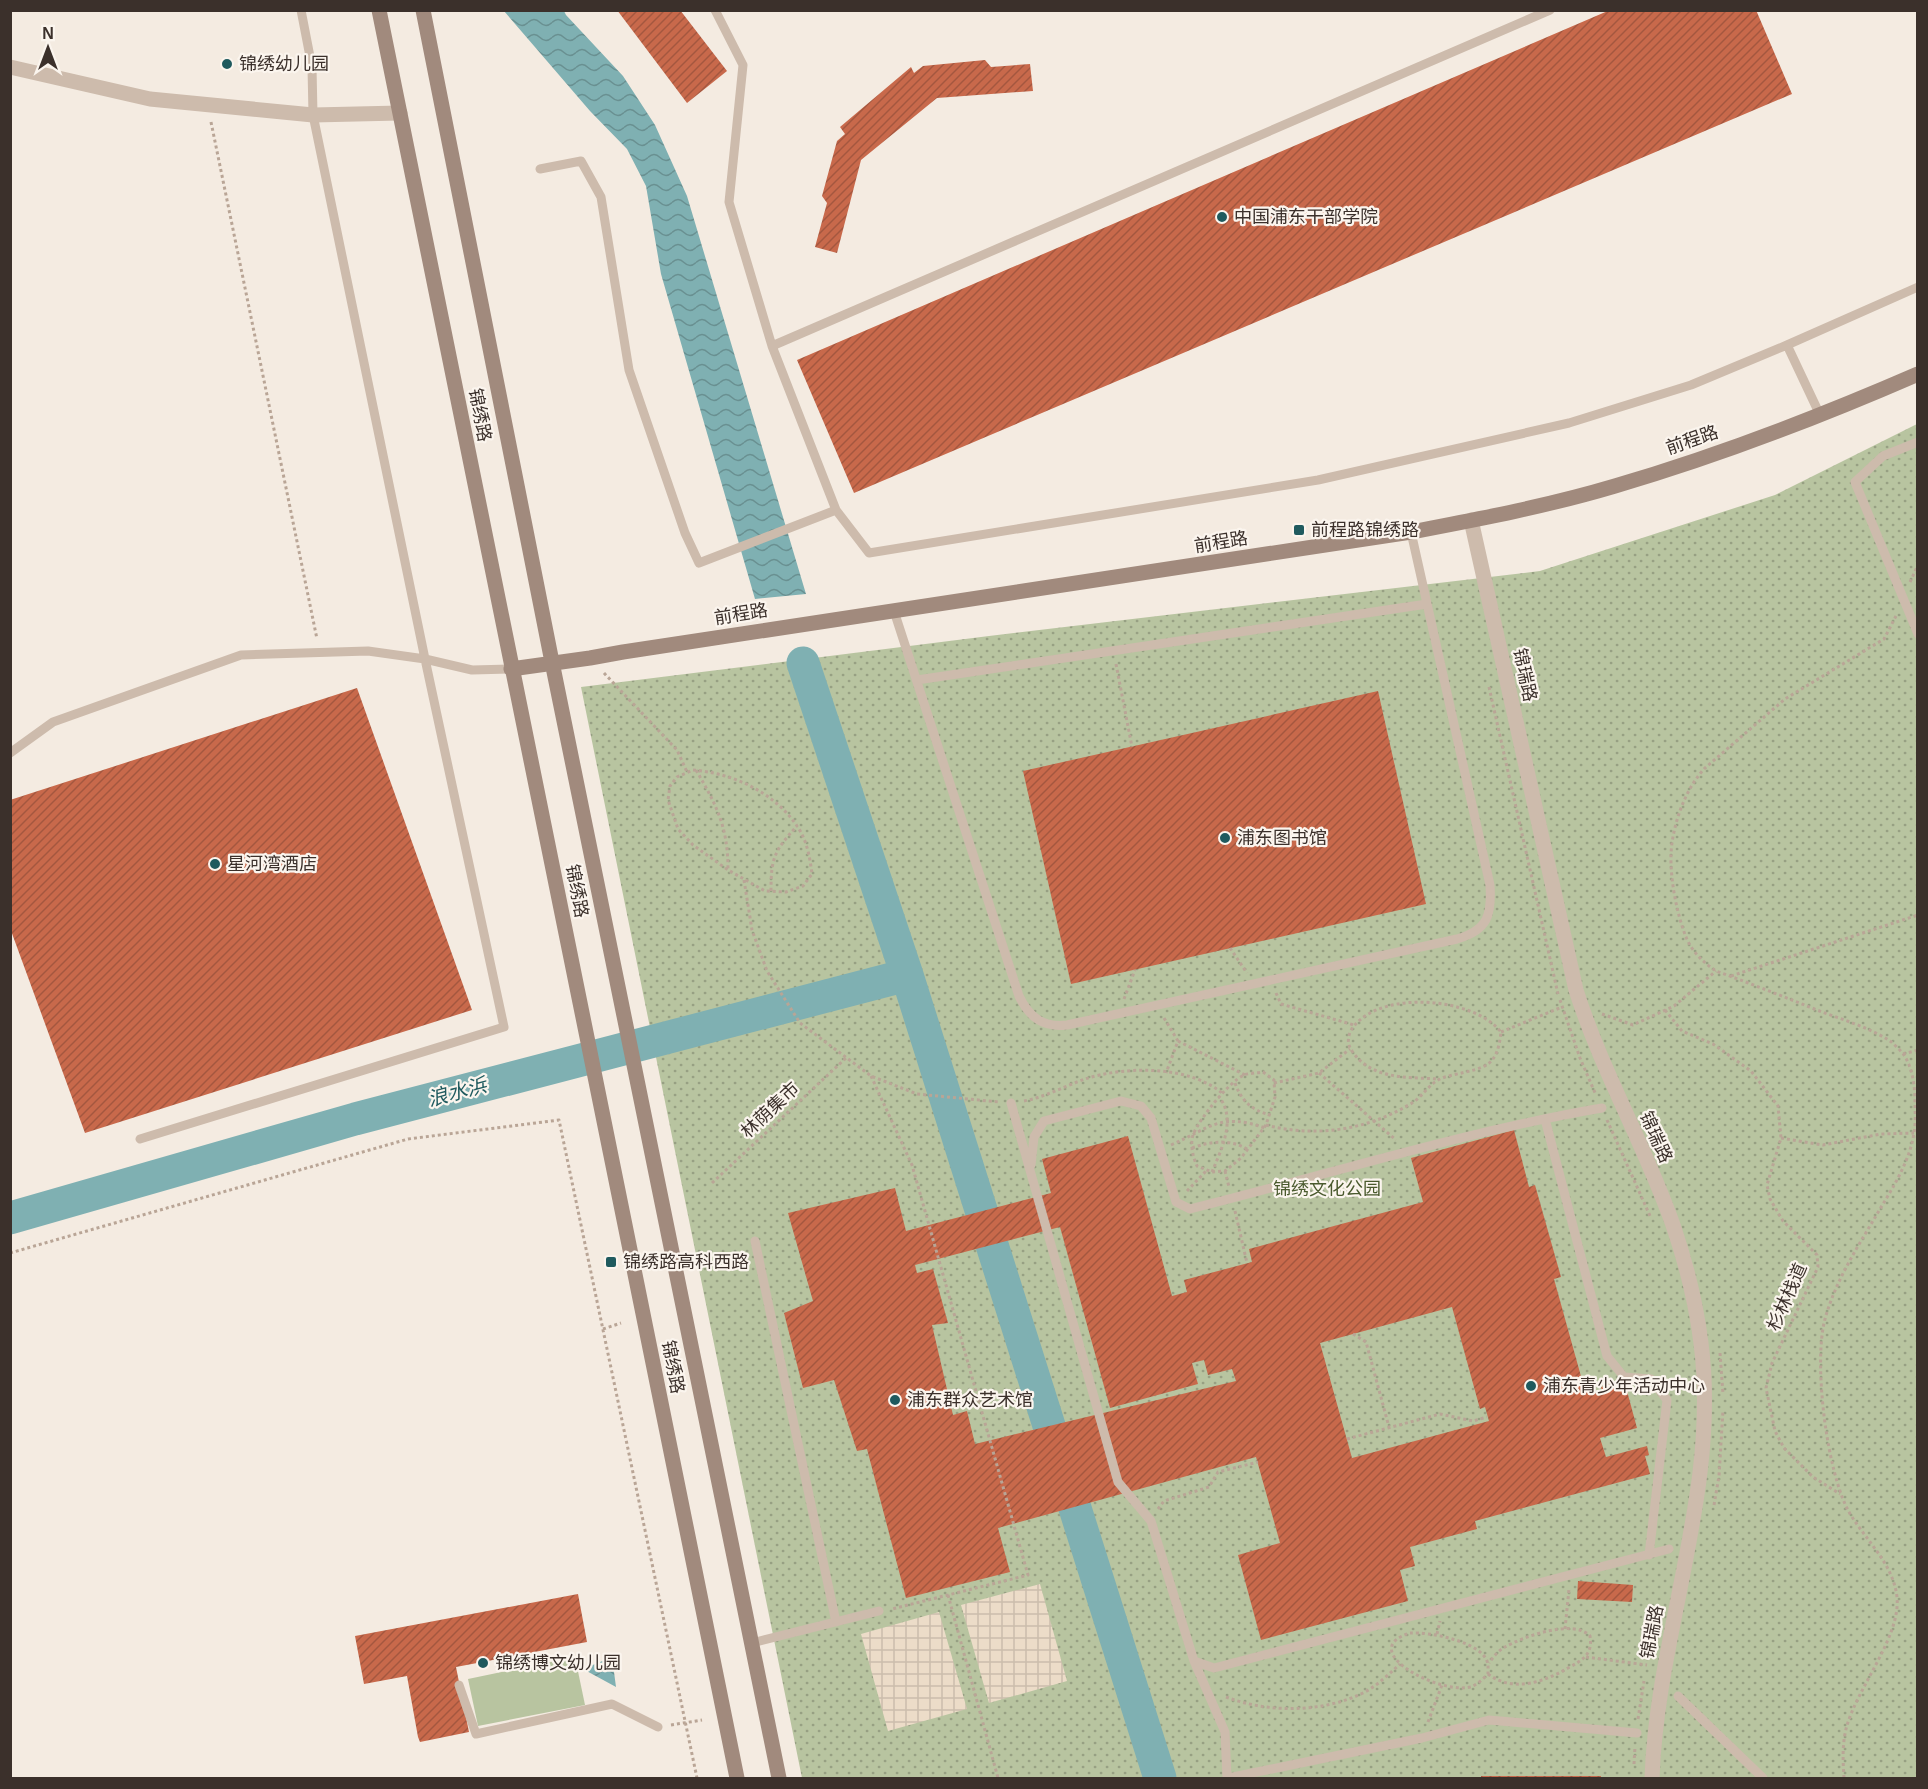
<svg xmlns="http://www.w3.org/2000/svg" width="1928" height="1789" font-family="Helvetica,'Noto Sans SC',sans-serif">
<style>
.grass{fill:url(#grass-dots)}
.pitch{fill:#b8c4a0}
.plaza{fill:url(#plaza-grid)}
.water{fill:url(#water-waves)}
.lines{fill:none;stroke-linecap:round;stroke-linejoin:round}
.river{stroke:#7fb0b2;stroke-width:33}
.building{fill:url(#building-hatch);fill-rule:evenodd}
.path{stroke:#b9a596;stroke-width:3;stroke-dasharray:3 3;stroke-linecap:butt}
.lane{stroke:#cdbbac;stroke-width:9}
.street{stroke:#cdbbac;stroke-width:15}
.secondary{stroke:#a18a7d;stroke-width:15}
.poi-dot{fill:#1f5a5e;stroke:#fbf5ee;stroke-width:2}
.labels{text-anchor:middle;stroke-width:4.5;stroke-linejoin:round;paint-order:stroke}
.poi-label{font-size:18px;fill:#3b302b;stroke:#fbf5ee;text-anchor:start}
.street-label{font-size:18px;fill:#3b302b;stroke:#fbf5ee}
.park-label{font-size:18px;fill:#4a5a2e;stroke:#fbf5ee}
.water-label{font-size:20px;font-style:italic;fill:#1f5a5e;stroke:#fbf5ee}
</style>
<defs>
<pattern id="grass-dots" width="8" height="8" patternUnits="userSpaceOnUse" patternTransform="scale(1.5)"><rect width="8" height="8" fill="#b8c4a0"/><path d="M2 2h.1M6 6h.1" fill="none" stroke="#97a083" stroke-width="1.8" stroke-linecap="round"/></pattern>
<pattern id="plaza-grid" width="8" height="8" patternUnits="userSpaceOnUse" patternTransform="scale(1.5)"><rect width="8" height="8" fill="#ecdcc8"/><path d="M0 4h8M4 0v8" fill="none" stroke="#cbbdac"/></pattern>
<pattern id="water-waves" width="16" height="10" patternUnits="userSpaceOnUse" patternTransform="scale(1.5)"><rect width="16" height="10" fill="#7fb0b2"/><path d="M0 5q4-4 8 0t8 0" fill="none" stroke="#699091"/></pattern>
<pattern id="building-hatch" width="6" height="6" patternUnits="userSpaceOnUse" patternTransform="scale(1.5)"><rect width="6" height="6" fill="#c8694b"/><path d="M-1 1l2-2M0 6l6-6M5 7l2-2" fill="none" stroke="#a4573f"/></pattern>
</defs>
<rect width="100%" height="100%" fill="#f4ebe1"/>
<path class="grass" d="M 1917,424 L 1917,1778 L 802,1778 L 581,687 L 989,636 L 1540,571 L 1775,495 Z"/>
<path class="pitch" d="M 575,1657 L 585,1705 L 478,1726 L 468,1679 Z"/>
<path class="plaza" d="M 1040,1584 L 1067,1681 L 989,1703 L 961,1605 Z
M 939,1612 L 967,1709 L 888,1731 L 861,1634 Z"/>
<path class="water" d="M 504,11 L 564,11 L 566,15 L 623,76 L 655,125 L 687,196 L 806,594 L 755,599 L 661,274 L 646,186 L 627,149 L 590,111 Z
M 612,1657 L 616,1687 L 583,1669 Z"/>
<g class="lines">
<path class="river" d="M 803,663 L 907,975 L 1160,1778
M 10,1218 L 355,1119 L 907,975"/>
</g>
<path class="building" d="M 617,10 L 680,10 L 727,71 L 687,103 Z
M 1610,10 L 1756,10 L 1792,94 L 854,493 L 797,360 Z
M 985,60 L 991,67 L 1030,64 L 1033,91 L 937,98 L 861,160 L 837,253 L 815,247 L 827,203 L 822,196 L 837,141 L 845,134 L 840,127 L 911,67 L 914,73 L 923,66 Z
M 357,688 L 472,1010 L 85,1133 L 10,928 L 10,800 Z
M 1378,691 L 1426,904 L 1071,984 L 1023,771 Z
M 1514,1130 L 1529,1187 L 1535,1185 L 1561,1277 L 1554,1279 L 1582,1380 L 1585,1379 L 1590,1394 L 1602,1391 L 1601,1387 L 1624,1380 L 1637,1428 L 1600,1438 L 1606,1457 L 1647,1446 L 1649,1455 L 1645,1456 L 1650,1474 L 1475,1521 L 1477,1529 L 1410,1547 L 1415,1566 L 1400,1570 L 1408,1601 L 1261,1640 L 1238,1555 L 1280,1543 L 1256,1457 L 998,1528 L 1010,1572 L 906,1598 L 867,1449 L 857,1451 L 834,1380 L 803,1388 L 784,1313 L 813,1301 L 788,1213 L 895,1188 L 906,1231 L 1051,1193 L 1042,1159 L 1128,1136 L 1172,1296 L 1187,1292 L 1184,1280 L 1252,1262 L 1249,1249 L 1423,1202 L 1411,1158 ZM 1060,1227 L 1110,1408 L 1198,1384 L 1192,1363 L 1204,1360 L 1208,1375 L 1232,1369 L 1236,1381 L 975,1444 L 967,1411 L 953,1415 L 932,1325 L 948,1323 L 933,1269 L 917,1273 L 915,1265 ZM 1452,1307 L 1480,1409 L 1485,1407 L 1489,1421 L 1352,1458 L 1320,1343 Z
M 1578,1581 L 1633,1585 L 1632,1602 L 1577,1599 Z
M 578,1594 L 587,1642 L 456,1667 L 469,1732 L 420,1742 L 418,1737 L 407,1676 L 364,1684 L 355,1636 Z
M 1481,1776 L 1601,1776 L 1601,1778 L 1481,1778 Z"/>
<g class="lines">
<path class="path" d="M 211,122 L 317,639
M 1910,582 L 1918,565
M 1116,664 L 1132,747
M 604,673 L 677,750 L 687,772
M 1489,687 L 1558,994
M 693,770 C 732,773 774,792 797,826 C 807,840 810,858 812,874 L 803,886 L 786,892 L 765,891 L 728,870 L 693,845 L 678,829 L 668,800 L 670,786 L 677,777 Z
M 696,770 C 717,806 728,827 728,870
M 744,880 L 752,930 L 767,971 L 800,1023 L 871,1076 L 917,1094 L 999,1102
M 771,891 C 771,858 774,851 797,826
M 1230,948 L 1247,973
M 1731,976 L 1918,915
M 1276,993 L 1281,1004 L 1354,1025
M 1124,999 L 1135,970
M 1560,1000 L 1580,1058 L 1596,1095
M 1665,1010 L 1682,1031 L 1713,1044 L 1751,1071 L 1778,1106 L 1781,1138 L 1767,1185 L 1770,1199 L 1783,1221 L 1817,1255 L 1818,1267 L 1772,1363 L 1766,1388 L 1775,1431 L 1784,1448 L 1813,1477 L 1840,1494
M 1602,1014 L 1633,1025 L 1674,1006 L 1716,971
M 1164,1018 L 1178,1041 L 1166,1073
M 1501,1032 L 1562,1007
M 1178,1041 L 1245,1075
M 1903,1054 L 1918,1050
M 1263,1072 L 1274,1080 L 1275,1097 L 1266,1125 L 1241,1158 L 1225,1171 L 1212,1172 L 1197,1166 C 1193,1157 1190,1145 1193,1135 C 1199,1119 1229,1082 1244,1075 C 1249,1073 1258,1073 1263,1072 Z
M 1319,1073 L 1396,1140
M 871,1076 L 912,1165 L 1028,1575 L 892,1609
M 1235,1083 C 1241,1100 1251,1110 1270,1115
M 1274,1083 L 1319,1073 L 1350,1049
M 1024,1101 C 1045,1097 1065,1086 1085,1079 C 1125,1066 1188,1065 1222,1093
M 1607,1120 L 1651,1218
M 1266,1125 C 1316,1138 1368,1130 1412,1103 C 1422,1097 1429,1084 1440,1079 C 1444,1077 1449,1076 1453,1075 C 1486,1067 1497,1068 1501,1032 C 1473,997 1383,990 1354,1026 C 1348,1033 1346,1043 1352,1051 C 1371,1080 1408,1077 1439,1079
M 1781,1138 L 1823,1145 L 1881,1134 L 1914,1133
M 1171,1145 C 1210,1128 1220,1112 1265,1128
M 1192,1148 C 1211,1141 1230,1139 1247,1149
M 1225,1171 L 1229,1187
M 1212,1172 C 1221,1150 1237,1119 1219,1097
M 712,1183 L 846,1058
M 1187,1191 L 1206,1171
M 1235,1211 L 1247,1263
M 10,1253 L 408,1139 L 559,1120 L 697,1778
M 603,1329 L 621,1323
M 1353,1334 L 1366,1342 L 1389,1427
M 1720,1353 L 1723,1394
M 1588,1388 L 1609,1381
M 1347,1439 L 1440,1414 L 1473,1421 L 1487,1417
M 1714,1505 L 1719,1476 L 1723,1410
M 1158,1509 L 1164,1501 L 1209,1487 L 1218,1472 L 1258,1462
M 948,1595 L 998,1778
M 1565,1629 L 1569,1589
M 1410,1633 C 1429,1632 1471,1640 1484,1656 C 1489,1662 1488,1667 1488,1674 C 1484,1678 1479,1683 1473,1686 C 1446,1698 1352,1651 1410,1633 Z
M 1437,1634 L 1440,1621
M 1586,1657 L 1647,1665
M 1488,1674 C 1513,1693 1544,1682 1568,1668 C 1583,1660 1593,1654 1590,1636 C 1573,1618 1523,1637 1505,1647 C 1498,1651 1493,1657 1489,1663
M 1226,1697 C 1268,1713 1322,1713 1363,1693 C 1377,1686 1389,1674 1400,1664
M 1638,1719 L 1644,1681
M 1428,1722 L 1442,1685
M 671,1725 L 702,1720
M 1634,1764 L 1635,1747
M 1844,1778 C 1843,1762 1842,1746 1846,1729 C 1856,1689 1901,1637 1897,1597 C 1893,1563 1866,1541 1849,1512 C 1827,1473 1813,1363 1825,1319 C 1836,1279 1859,1245 1880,1209 C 1894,1186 1910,1160 1914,1133 C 1916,1123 1915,1112 1915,1103 C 1915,1087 1913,1069 1904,1055 C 1901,1051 1895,1045 1890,1041 C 1870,1028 1844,1020 1822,1012 C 1787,998 1752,984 1716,971 C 1704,963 1692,952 1686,937 C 1676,912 1668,870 1672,843 C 1676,816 1687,787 1705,768 L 1785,699 L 1884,639 L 1896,616"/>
<path class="lane" d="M 715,10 L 743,65 L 729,202 L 772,346 L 1550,10
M 540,169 L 581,161 L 601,197 L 629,370 L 685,533 L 699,563 L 836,510
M 1787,345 L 1820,415
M 772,346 L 836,510 L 869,553 L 1318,480 L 1569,423 L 1691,385 L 1787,345 L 1918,287
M 1918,442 L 1883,456 L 1855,482 L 1918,634
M 894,611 L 1019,996 C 1029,1017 1043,1028 1067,1025 L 1457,939 C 1488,930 1492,915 1490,885 L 1411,532
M 917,680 L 1427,604
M 10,753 L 53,722 L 241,655 L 368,651 L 425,659 L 472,670 L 511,669
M 1011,1103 L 1118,1482 L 1151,1521 L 1194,1661 L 1214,1668 L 1669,1549
M 1545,1119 L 1607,1356 L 1624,1377 L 1651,1379 L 1667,1400 L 1649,1555
M 140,1139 L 504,1027 L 425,659 L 313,115 L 312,67 L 301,10
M 1031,1165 L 1034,1137 L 1044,1121 L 1121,1101 L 1141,1106 L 1151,1118 L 1176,1202 L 1190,1209 C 1327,1175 1462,1132 1602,1108
M 755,1241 L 836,1622
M 752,1643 L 879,1611
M 1194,1661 L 1225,1732 L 1227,1778
M 459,1685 L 476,1734 L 612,1704 L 658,1727
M 1678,1696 L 1763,1778
M 1228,1778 L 1422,1738 L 1489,1720 L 1637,1733"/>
<path class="street" d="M 10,67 L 150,99 L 313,115 L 400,113
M 1471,520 L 1576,990 C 1602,1072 1645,1145 1673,1225 C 1686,1263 1696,1303 1701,1343 C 1720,1491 1657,1632 1652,1778"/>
<path class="secondary" d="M 379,10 L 737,1778
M 423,10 L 552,662 L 779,1778
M 511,669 L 590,658 L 623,652 L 1411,532 C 1479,519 1548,506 1615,486 C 1718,456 1819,417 1918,374"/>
</g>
<g class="poi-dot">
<circle cx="227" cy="64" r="6"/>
<circle cx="1222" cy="217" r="6"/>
<rect x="1293" y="524" width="12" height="12" rx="3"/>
<circle cx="1225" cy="838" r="6"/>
<circle cx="215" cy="864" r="6"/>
<rect x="605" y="1256" width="12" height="12" rx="3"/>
<circle cx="1531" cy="1386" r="6"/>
<circle cx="895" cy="1400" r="6"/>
<circle cx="483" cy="1663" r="6"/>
</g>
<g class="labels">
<g class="poi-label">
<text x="239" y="70">锦绣幼儿园</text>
<text x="1234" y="223">中国浦东干部学院</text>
<text x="1311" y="536">前程路锦绣路</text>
<text x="1237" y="844">浦东图书馆</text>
<text x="227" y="870">星河湾酒店</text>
<text x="623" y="1268">锦绣路高科西路</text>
<text x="1543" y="1392">浦东青少年活动中心</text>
<text x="907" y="1406">浦东群众艺术馆</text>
<text x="495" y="1669">锦绣博文幼儿园</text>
</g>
<g class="street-label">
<text transform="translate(480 415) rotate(79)" y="6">锦绣路</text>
<text transform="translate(1692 440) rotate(-19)" y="6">前程路</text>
<text transform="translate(1221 542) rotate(-9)" y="6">前程路</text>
<text transform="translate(741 614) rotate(-9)" y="6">前程路</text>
<text transform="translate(1525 675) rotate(78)" y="6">锦瑞路</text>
<text transform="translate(577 891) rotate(79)" y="6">锦绣路</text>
<text transform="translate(770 1110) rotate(-43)" y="6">林荫集市</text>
<text transform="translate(1656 1137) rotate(66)" y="6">锦瑞路</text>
<text transform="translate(1787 1297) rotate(-66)" y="6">杉林栈道</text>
<text transform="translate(673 1367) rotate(79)" y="6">锦绣路</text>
<text transform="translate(1652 1632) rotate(-79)" y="6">锦瑞路</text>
</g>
<g class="park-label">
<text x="1327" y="1195">锦绣文化公园</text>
</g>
<g class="water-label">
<text transform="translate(457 1092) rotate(-15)" y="7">浪水浜</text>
</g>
</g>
<rect width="1928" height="1789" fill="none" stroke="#3b302b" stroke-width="24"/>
<g transform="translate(48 48)" stroke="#fbf5ee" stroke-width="4.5" paint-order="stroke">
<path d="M0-4.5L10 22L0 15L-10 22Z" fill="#3b302b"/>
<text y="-9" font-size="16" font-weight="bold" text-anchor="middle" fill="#3b302b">N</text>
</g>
</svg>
